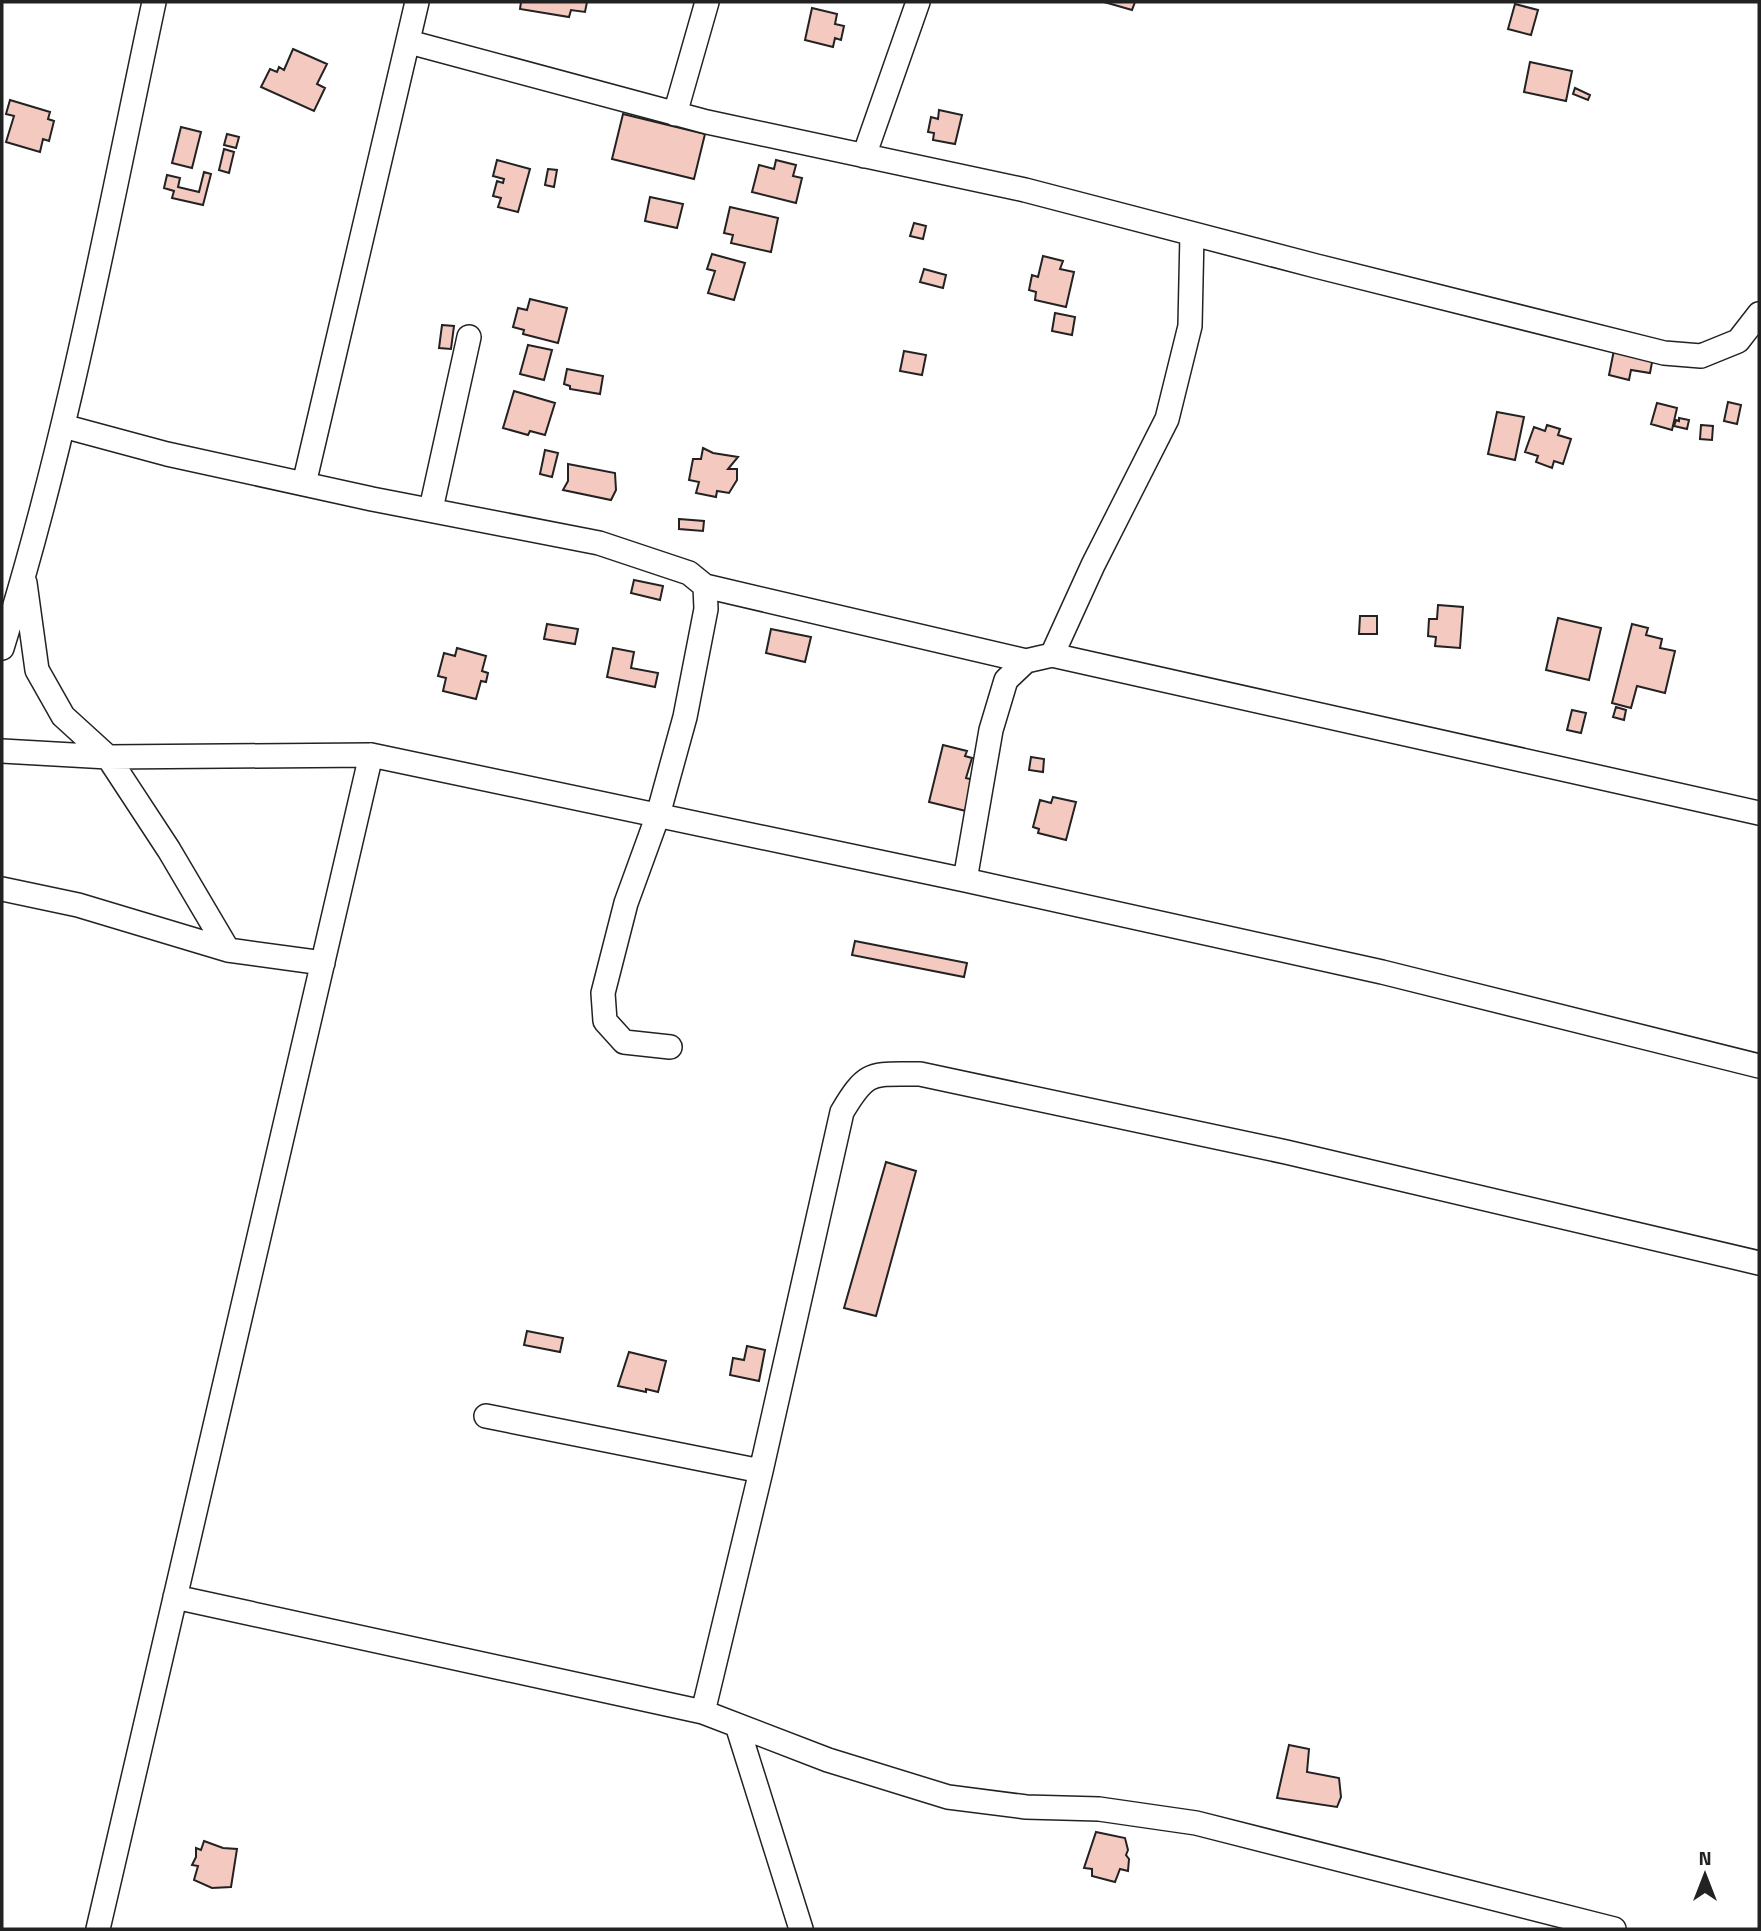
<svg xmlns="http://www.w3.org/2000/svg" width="1761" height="1931" font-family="'Titillium Web',sans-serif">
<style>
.building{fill:#f3c9c0;stroke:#222;stroke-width:2}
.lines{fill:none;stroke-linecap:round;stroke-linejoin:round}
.minor-casing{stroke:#222;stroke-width:26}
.minor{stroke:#fff;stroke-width:23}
</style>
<rect width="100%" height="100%" fill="#fff"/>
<path class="building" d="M 521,2 L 587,2 L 585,12 L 571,10 L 569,17 L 520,9 Z
M 1104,2 L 1135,2 L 1132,10 Z
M 1515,4 L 1538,10 L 1531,35 L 1508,29 Z
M 812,8 L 837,14 L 835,24 L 844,26 L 841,40 L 835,38 L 833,47 L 805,40 Z
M 293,49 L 327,64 L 317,84 L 325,88 L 314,111 L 261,87 L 270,69 L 277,72 L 279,67 L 284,70 Z
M 1530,62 L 1572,71 L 1566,101 L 1524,92 Z
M 1575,88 L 1590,95 L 1588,100 L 1573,94 Z
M 10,100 L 50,112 L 48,119 L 54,121 L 49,141 L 43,139 L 40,152 L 6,142 L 14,116 L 6,114 Z
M 939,110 L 962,115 L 955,144 L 933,140 L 934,133 L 928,132 L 931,117 L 938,119 Z
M 623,114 L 705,134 L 694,179 L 612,159 Z
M 181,127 L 201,132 L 192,168 L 172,163 Z
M 227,134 L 239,137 L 236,148 L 224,145 Z
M 224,149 L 234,152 L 229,173 L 219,170 Z
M 497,160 L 530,169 L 518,212 L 498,207 L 501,198 L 493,196 L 497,181 L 503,183 L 504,179 L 493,176 Z
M 776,160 L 796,165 L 793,176 L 802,178 L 796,203 L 752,192 L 759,165 L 774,169 Z
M 548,169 L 557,170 L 554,187 L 545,185 Z
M 204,172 L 211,174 L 203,205 L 172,198 L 174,191 L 164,188 L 167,175 L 180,178 L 178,187 L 199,192 Z
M 650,197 L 683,204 L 677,228 L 645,221 Z
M 730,207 L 778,218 L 771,252 L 731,243 L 733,235 L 724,233 Z
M 914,223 L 926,226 L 923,239 L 910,236 Z
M 712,254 L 745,263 L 734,300 L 708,293 L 715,271 L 707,269 Z
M 1043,256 L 1063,261 L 1060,269 L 1074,272 L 1066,307 L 1035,300 L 1036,292 L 1029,290 L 1032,275 L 1038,277 Z
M 924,269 L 946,275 L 943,288 L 920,282 Z
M 530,299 L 567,308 L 558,343 L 523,334 L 524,330 L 513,327 L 518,308 L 527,310 Z
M 1055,313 L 1075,317 L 1072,335 L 1052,331 Z
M 442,325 L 454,326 L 451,349 L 439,348 Z
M 528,345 L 552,350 L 544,380 L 520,374 Z
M 1614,350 L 1653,357 L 1650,373 L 1631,370 L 1629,380 L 1609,375 Z
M 904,351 L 926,355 L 922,375 L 900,371 Z
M 567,369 L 603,376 L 600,394 L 570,389 L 570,386 L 564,384 Z
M 514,391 L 555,403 L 545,435 L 530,431 L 528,435 L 503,428 Z
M 1728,402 L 1741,405 L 1737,424 L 1724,421 Z
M 1657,403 L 1677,408 L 1672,430 L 1651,424 Z
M 1497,412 L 1524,417 L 1515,460 L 1488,454 Z
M 1679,418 L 1689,420 L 1687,429 L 1674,426 L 1676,420 L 1679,421 Z
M 1547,425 L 1560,429 L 1558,435 L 1571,439 L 1563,464 L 1554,461 L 1552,468 L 1536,462 L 1538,456 L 1525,452 L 1534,427 L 1545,431 Z
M 1701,425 L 1713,426 L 1712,440 L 1700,439 Z
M 703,448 L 713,453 L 738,457 L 728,469 L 737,469 L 737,480 L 729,493 L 717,491 L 716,497 L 696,493 L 699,482 L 689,480 L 693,459 L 701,459 Z
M 545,450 L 558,453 L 552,477 L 540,474 Z
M 568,464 L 615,473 L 616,490 L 611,500 L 563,490 L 568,481 Z
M 679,519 L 704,521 L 703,531 L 679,529 Z
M 634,580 L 663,586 L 660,600 L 631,593 Z
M 1438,605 L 1463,607 L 1460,648 L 1435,646 L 1436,637 L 1428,636 L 1429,619 L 1437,619 Z
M 1360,616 L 1377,616 L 1377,634 L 1359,634 Z
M 1558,618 L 1601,628 L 1589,680 L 1546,670 Z
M 547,624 L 578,629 L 575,644 L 544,639 Z
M 1632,624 L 1648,628 L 1646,635 L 1662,639 L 1660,648 L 1675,651 L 1665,693 L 1637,686 L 1631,708 L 1612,703 Z
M 771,629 L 811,637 L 805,662 L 766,653 Z
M 457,648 L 486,656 L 482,671 L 488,673 L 486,682 L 481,681 L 476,699 L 443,691 L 446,678 L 438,676 L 444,653 L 455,656 Z
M 613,648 L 634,652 L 631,668 L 658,673 L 655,687 L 607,677 Z
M 1616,707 L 1626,710 L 1624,720 L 1613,717 Z
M 1572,710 L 1586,713 L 1581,733 L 1567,730 Z
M 943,745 L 967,751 L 965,756 L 972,758 L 966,778 L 974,780 L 966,811 L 929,802 Z
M 1031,757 L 1044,759 L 1043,772 L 1029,770 Z
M 1053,797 L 1076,802 L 1066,840 L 1038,833 L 1039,829 L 1033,827 L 1040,800 L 1051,803 Z
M 855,941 L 967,963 L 964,977 L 852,955 Z
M 886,1162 L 916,1171 L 876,1316 L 844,1308 Z
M 527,1331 L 563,1338 L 560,1352 L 524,1345 Z
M 747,1346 L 765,1350 L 759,1381 L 730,1375 L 733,1358 L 744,1360 Z
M 629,1352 L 666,1361 L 658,1392 L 646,1389 L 646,1392 L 618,1386 Z
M 1289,1745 L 1309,1749 L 1307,1772 L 1339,1778 L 1341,1797 L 1337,1807 L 1277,1798 Z
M 1096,1832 L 1125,1838 L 1128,1850 L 1126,1855 L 1129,1859 L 1128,1871 L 1120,1869 L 1115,1882 L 1092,1876 L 1092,1869 L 1084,1868 Z
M 204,1841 L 223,1848 L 237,1849 L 231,1887 L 212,1888 L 194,1880 L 198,1866 L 192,1865 L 196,1857 L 196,1848 L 201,1850 Z"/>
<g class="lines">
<g class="minor-casing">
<path id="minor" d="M 409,42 L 707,122 L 1025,190 L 1316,266 L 1664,353 L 1701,356 L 1738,341 L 1759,314
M 675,114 L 707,2
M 864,156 L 918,2
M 63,426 L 167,454 L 372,499 L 599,543 L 689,573 L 705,586 L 1026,661
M 304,484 L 417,2
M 431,509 L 469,337
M 25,583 L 37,670 L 63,716 L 108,757 L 169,850 L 228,950
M 2,648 C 68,437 108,218 154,2
M 1052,655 L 1093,565 L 1167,419 L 1190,326 L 1192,234
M 2,751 L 108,757 L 371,755 L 965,880 L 1382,972 L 1759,1066
M 965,880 L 991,730 L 1006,680 L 1026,661 L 1052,655 L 1759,813
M 2,889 L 78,905 L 228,950 L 323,963
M 670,1047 L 624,1042 L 605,1021 L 603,993 L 626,903 L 658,815 L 685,717 L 706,609 L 705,586
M 486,1416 L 761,1471
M 175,1597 L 703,1712 L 828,1760 L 948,1797 L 1026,1807 L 1099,1809 L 1196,1823 L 1614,1929
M 703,1712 L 761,1471 L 842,1112 C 868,1068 872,1075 920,1074 L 1286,1152 L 1759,1263
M 737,1725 L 801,1929
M 98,1929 L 371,755"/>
</g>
<use href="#minor" class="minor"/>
</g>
<rect width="1761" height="1931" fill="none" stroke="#222222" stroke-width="7"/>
<g transform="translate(1705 1875)" stroke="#ffffff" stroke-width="5" paint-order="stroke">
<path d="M0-5L12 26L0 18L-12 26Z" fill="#222222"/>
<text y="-10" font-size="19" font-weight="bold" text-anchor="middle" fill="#222222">N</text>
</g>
</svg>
